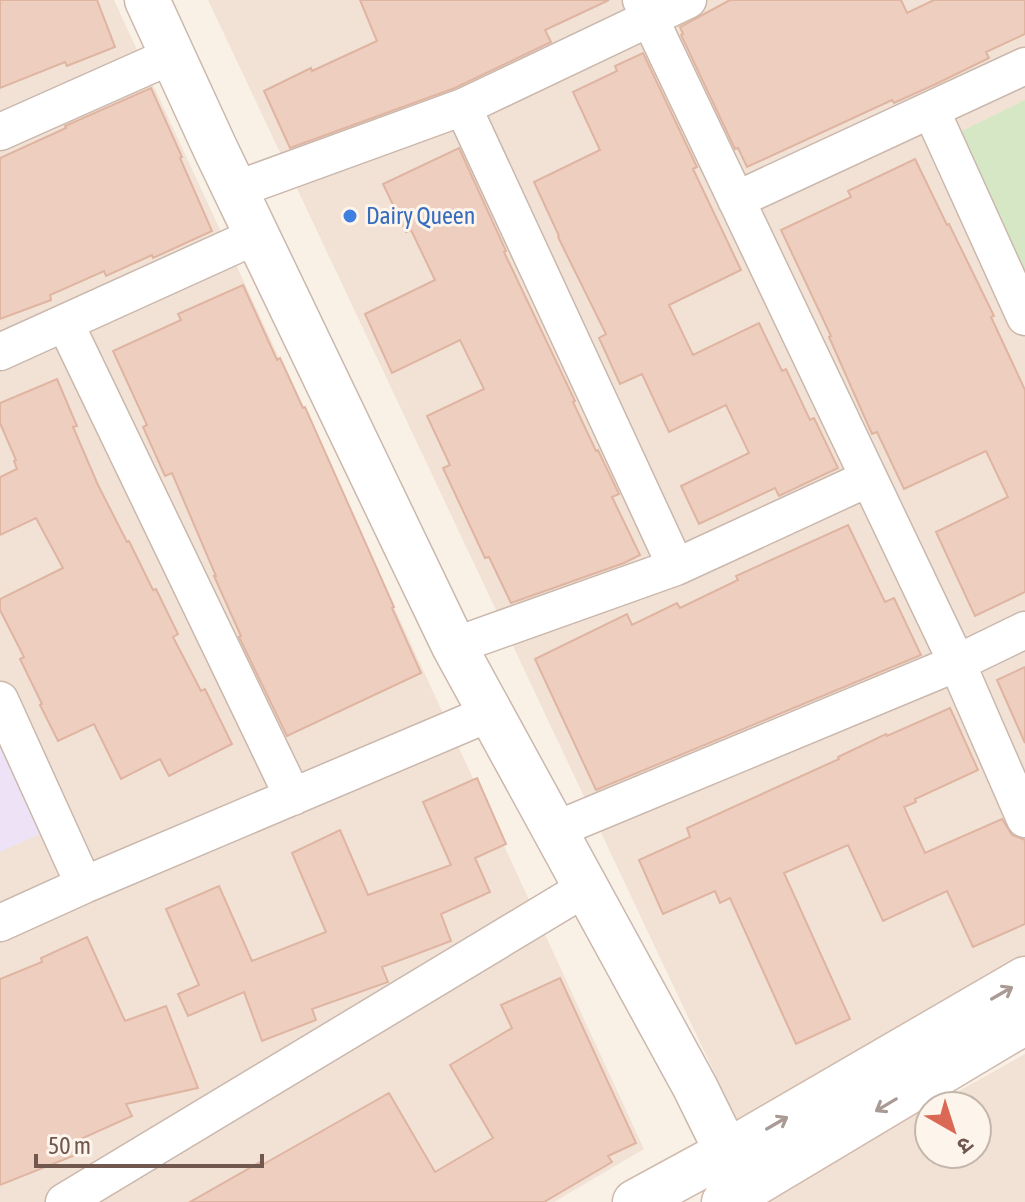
<svg xmlns="http://www.w3.org/2000/svg" width="1025" height="1202" font-family="'Asap Condensed','Noto Sans Devanagari',sans-serif">
<style>
.residential{fill:#f1e2d5}
.education{fill:#eee2f7}
.green{fill:#d5e7c5}
.building{fill:#eecebf;stroke:#dfb4a1;stroke-width:2}
.lines{fill:none;stroke-linecap:round;stroke-linejoin:round}
.minor-casing{stroke:#cbb8ad;stroke-width:39}
.tertiary-casing{stroke:#cbb8ad;stroke-width:47}
.secondary-casing{stroke:#d0baad;stroke-width:47}
.minor{stroke:#fff;stroke-width:36}
.tertiary{stroke:#fff;stroke-width:44}
.secondary{stroke:#fff;stroke-width:44}
.oneway{stroke:#aa9a94}
.shop-dot{fill:#3f7fe0;stroke:#fdf5ec;stroke-width:3}
.labels{text-anchor:middle;stroke-width:6;stroke-linejoin:round;paint-order:stroke}
.shop-label{font-size:24px;fill:#366cbe;stroke:#fdf5ec;text-anchor:start}
</style>
<rect width="100%" height="100%" fill="#faf1e6"/>
<path class="residential" d="M 0,0 L 114,0 L 644,1149 L 554,1202 L 0,1202 Z
M 208,0 L 1025,0 L 1025,963 L 739,1125 Z
M 1025,1054 L 1025,1202 L 760,1202 L 929,1107 L 929,1154 L 977,1154 L 977,1106 L 932,1106 Z"/>
<path class="education" d="M 0,744 L 40,834 L 0,852 Z"/>
<path class="green" d="M 1025,100 L 1025,270 L 958,133 Z"/>
<path class="building" d="M 0,0 L 97,0 L 115,47 L 67,66 L 65,62 L 0,88 Z
M 360,0 L 609,0 L 545,30 L 551,42 L 455,88 L 290,148 L 264,91 L 311,68 L 312,71 L 377,41 Z
M 730,0 L 901,0 L 907,13 L 934,0 L 1025,0 L 1025,34 L 986,52 L 989,58 L 938,83 L 894,103 L 892,100 L 747,167 L 738,148 L 735,149 L 681,35 L 683,34 L 680,27 Z
M 643,53 L 697,167 L 693,169 L 741,270 L 669,305 L 693,355 L 759,323 L 782,371 L 786,369 L 810,420 L 814,418 L 838,468 L 779,496 L 775,488 L 699,524 L 681,486 L 749,453 L 726,405 L 669,432 L 642,374 L 620,384 L 599,338 L 606,334 L 558,237 L 559,236 L 534,182 L 600,150 L 573,92 L 617,71 L 615,66 Z
M 151,88 L 182,157 L 180,158 L 212,231 L 153,258 L 152,255 L 106,276 L 104,271 L 50,295 L 51,300 L 0,319 L 0,158 L 66,128 L 65,126 Z
M 459,148 L 506,251 L 504,252 L 575,401 L 573,402 L 596,451 L 598,450 L 619,494 L 612,497 L 640,555 L 624,563 L 511,603 L 489,557 L 485,558 L 443,468 L 450,465 L 427,416 L 484,389 L 460,340 L 392,373 L 365,314 L 435,280 L 411,230 L 406,232 L 383,184 Z
M 915,159 L 947,225 L 949,224 L 994,316 L 991,317 L 1025,390 L 1025,592 L 975,616 L 936,532 L 1008,497 L 986,451 L 904,489 L 877,432 L 872,434 L 829,337 L 831,336 L 781,230 L 851,197 L 848,191 Z
M 243,285 L 277,360 L 280,358 L 303,408 L 305,407 L 394,607 L 392,608 L 421,673 L 287,736 L 239,637 L 241,636 L 214,576 L 216,576 L 172,473 L 165,476 L 143,427 L 147,425 L 113,351 L 181,320 L 178,314 Z
M 57,379 L 77,426 L 73,427 L 98,485 L 127,542 L 129,541 L 153,590 L 156,589 L 178,634 L 173,637 L 201,691 L 205,689 L 232,744 L 169,776 L 160,759 L 121,779 L 94,724 L 58,741 L 40,705 L 42,704 L 20,659 L 24,657 L 0,610 L 0,599 L 63,568 L 36,518 L 0,535 L 0,477 L 17,469 L 14,461 L 16,460 L 0,423 L 0,403 Z
M 848,525 L 885,602 L 894,598 L 921,655 L 596,790 L 535,659 L 627,614 L 632,625 L 677,603 L 680,608 L 738,580 L 736,576 Z
M 1025,667 L 1025,743 L 997,680 Z
M 950,708 L 978,770 L 915,799 L 916,802 L 904,807 L 925,853 L 1002,819 L 1012,835 L 1025,840 L 1025,924 L 973,947 L 947,891 L 883,921 L 848,845 L 784,873 L 850,1019 L 796,1044 L 730,898 L 720,903 L 715,891 L 663,914 L 639,860 L 690,837 L 687,828 L 839,759 L 838,757 L 886,734 L 887,736 Z
M 477,778 L 506,844 L 475,858 L 490,892 L 441,914 L 451,941 L 382,967 L 388,982 L 312,1009 L 316,1020 L 262,1041 L 244,992 L 188,1016 L 178,994 L 199,985 L 166,909 L 219,886 L 252,961 L 326,932 L 292,853 L 340,830 L 368,895 L 451,865 L 423,802 Z
M 87,937 L 125,1021 L 166,1006 L 198,1088 L 126,1104 L 132,1116 L 74,1142 L 78,1154 L 0,1185 L 0,979 L 42,962 L 41,958 Z
M 560,978 L 636,1143 L 608,1156 L 612,1162 L 544,1202 L 190,1202 L 260,1162 L 262,1165 L 389,1093 L 435,1172 L 493,1138 L 450,1065 L 512,1028 L 501,1005 Z"/>
<g class="lines">
<g class="minor-casing">
<path id="minor" d="M 641,0 L 957,663 L 1025,819
M 463,107 L 676,567
M 931,110 L 1025,317
M 0,132 L 173,55
M 235,190 L 463,107 L 688,0
M 736,200 L 1025,66
M 65,323 L 293,797
M 0,352 L 258,235
M 454,646 L 676,567 L 869,478
M 0,700 L 84,885
M 555,830 L 957,663 L 1025,630
M 0,923 L 84,885 L 490,713
M 64,1202 L 587,887"/>
</g>
<g class="tertiary-casing">
<path id="tertiary" d="M 147,0 L 215,148 L 454,646 L 695,1087 L 727,1152 L 747,1185"/>
</g>
<g class="secondary-casing">
<path id="secondary" d="M 635,1202 L 727,1152 L 1025,979
M 724,1202 L 1025,1022"/>
</g>
<use href="#minor" class="minor"/>
<use href="#tertiary" class="tertiary"/>
<use href="#secondary" class="secondary"/>
</g>
<defs><path id="oneway-shaft" d="M-6 0H5M1.5-3L5.5 0L1.5 3" fill="none" stroke-width="1.6" stroke-linecap="round" stroke-linejoin="round" transform="scale(2)"/></defs>
<g class="oneway">
<use href="#oneway-shaft" transform="translate(1002 993) rotate(-30)"/>
<use href="#oneway-shaft" transform="translate(886 1105) rotate(149)"/>
<use href="#oneway-shaft" transform="translate(777 1123) rotate(-30)"/>
</g>
<circle class="shop-dot" cx="350" cy="216" r="8"/>
<g class="labels">
<g class="shop-label">
<text x="366" y="224">Dairy Queen</text>
</g>
</g>
<g transform="translate(953 1130) rotate(141)"><circle r="38" fill="#fdf5ec" stroke="#c5b6ac" stroke-width="2"/>
<path d="M0-6L14 30L0 20L-14 30Z" fill="#da6855"/>
<text y="-12" font-size="22" font-weight="bold" text-anchor="middle" fill="#71574d">उ</text>
</g>
<path d="M36 1154v12h226v-12" fill="none" stroke="#71574d" stroke-width="4"/>
<text x="48" y="1154" font-size="24" fill="#71574d" stroke="#fdf5ec" stroke-width="6" paint-order="stroke">50 m</text>
</svg>
